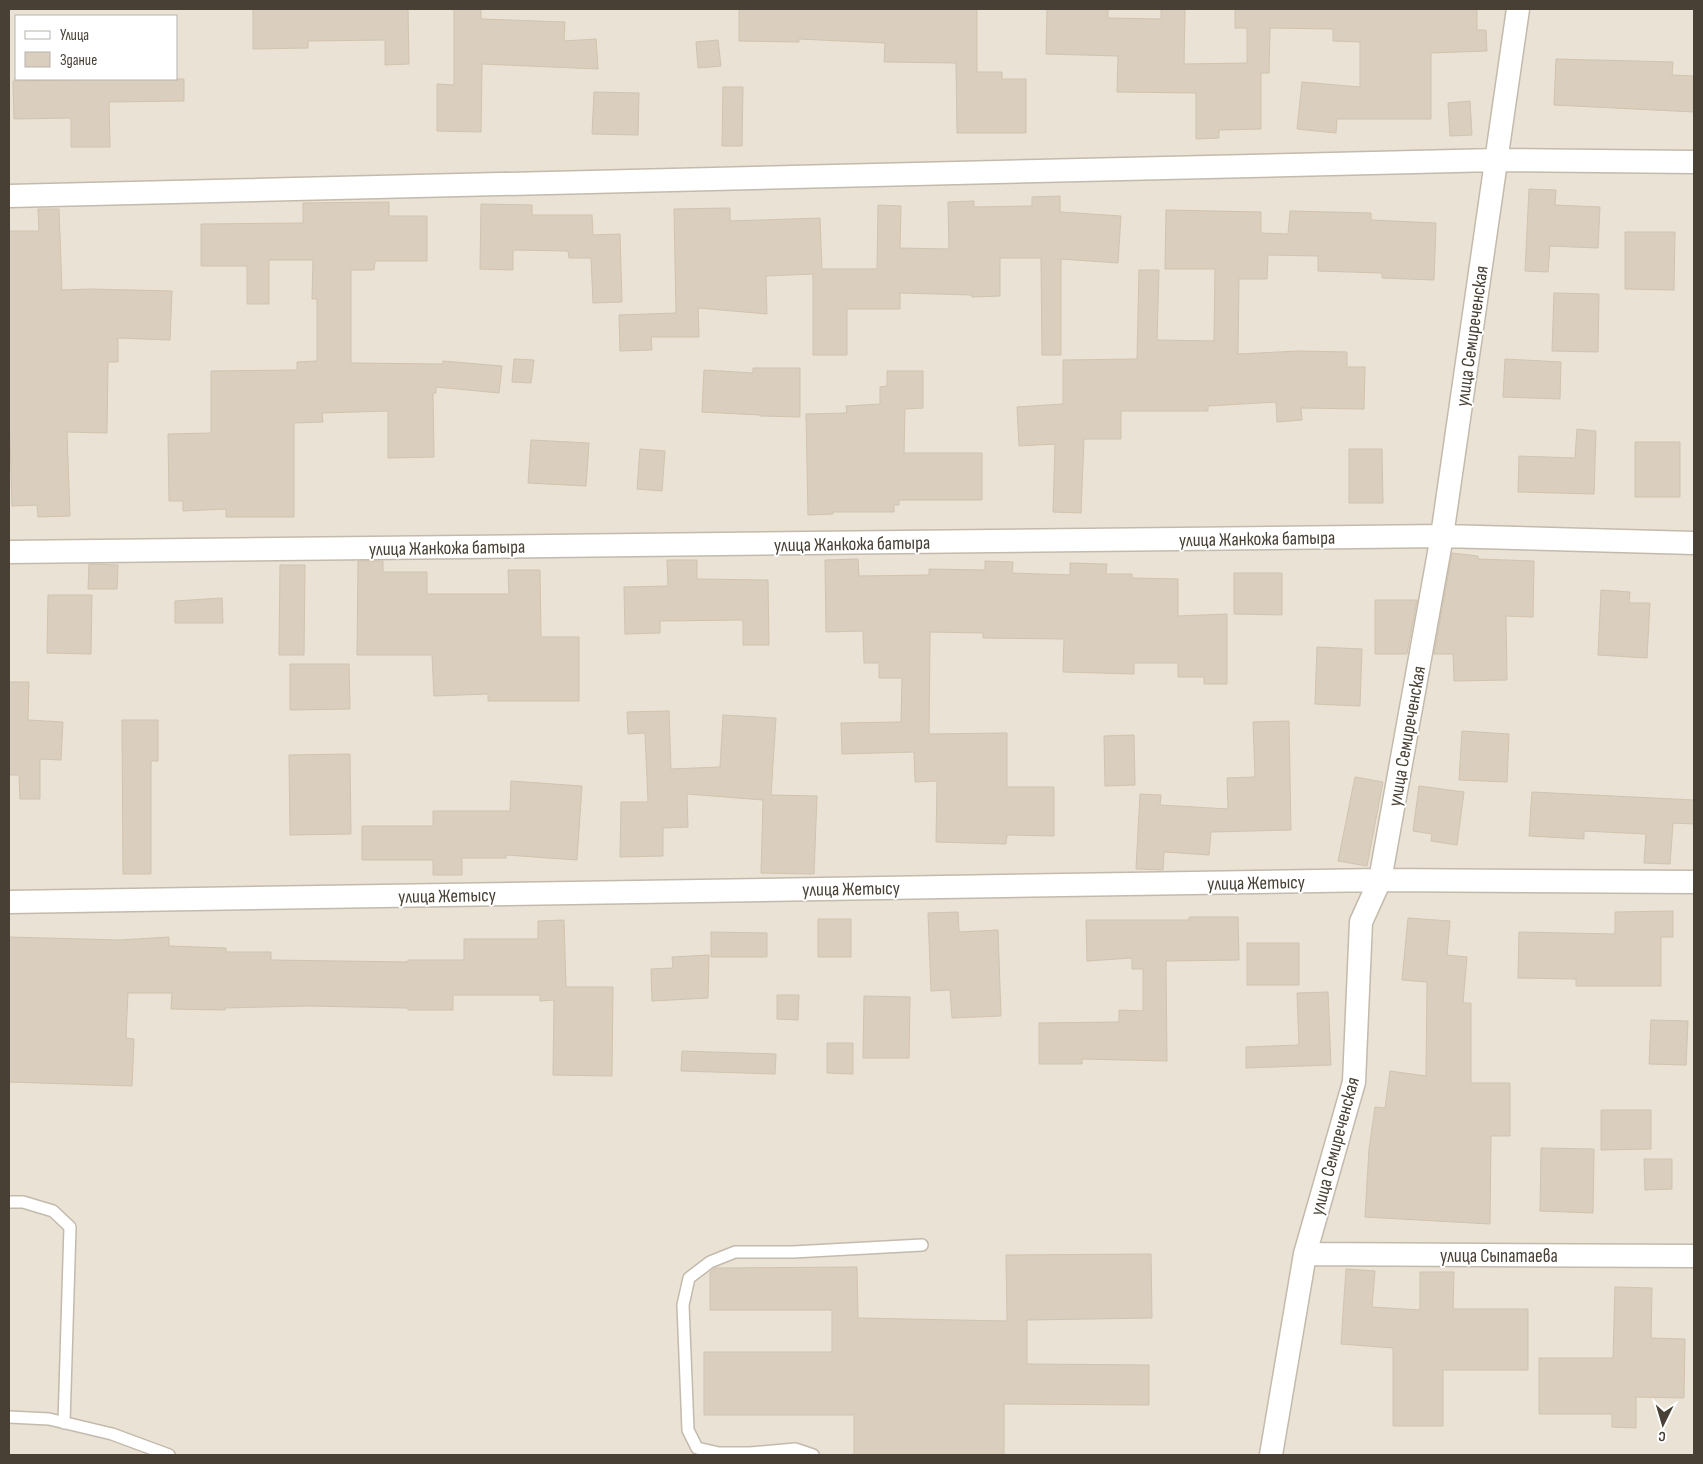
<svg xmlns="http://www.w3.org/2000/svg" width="1703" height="1464" font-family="'Sofia Sans Condensed',sans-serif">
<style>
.residential{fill:#e9e2d5;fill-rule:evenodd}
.building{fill:#dacebf;stroke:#d2c3ae}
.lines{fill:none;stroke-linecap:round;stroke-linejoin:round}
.service-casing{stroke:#c4baac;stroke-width:14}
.minor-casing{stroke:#c4baac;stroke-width:25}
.service{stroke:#fff;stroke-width:11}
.minor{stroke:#fff;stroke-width:22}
.labels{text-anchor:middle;stroke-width:4;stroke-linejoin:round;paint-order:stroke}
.street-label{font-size:19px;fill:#484035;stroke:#fff}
</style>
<rect width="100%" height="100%" fill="#f5f0e7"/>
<path class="residential" d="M 9,9 L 1694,9 L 1694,1455 L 9,1455 ZM 16,16 L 176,16 L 176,79 L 16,79 Z"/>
<path class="building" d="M 253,9 L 408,9 L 409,64 L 385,65 L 385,40 L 308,41 L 308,48 L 253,49 Z
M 454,9 L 481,9 L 481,19 L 565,22 L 564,41 L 596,39 L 598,69 L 482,64 L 481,132 L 437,131 L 437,84 L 454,85 Z
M 739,9 L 977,9 L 977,72 L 1002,72 L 1002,79 L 1026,79 L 1026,133 L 957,133 L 956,63 L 884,62 L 885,43 L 799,39 L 799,42 L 739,41 Z
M 1047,9 L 1108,9 L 1108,18 L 1161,19 L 1161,9 L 1185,9 L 1184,64 L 1247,63 L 1247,28 L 1235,28 L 1235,9 L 1477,9 L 1477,30 L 1486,30 L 1487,51 L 1431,53 L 1431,119 L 1337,119 L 1336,133 L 1297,129 L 1302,82 L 1360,87 L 1360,42 L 1333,41 L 1333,29 L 1270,28 L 1269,73 L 1261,73 L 1261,129 L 1219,130 L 1219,138 L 1196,139 L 1196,93 L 1117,92 L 1118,56 L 1046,54 Z
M 718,40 L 721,66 L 698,68 L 696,42 Z
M 1556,59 L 1673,62 L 1672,75 L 1694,76 L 1694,112 L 1554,105 Z
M 115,79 L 184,79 L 184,101 L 109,102 L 110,147 L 71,147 L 71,118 L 14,119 L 13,81 Z
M 723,87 L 743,87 L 742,146 L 722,146 Z
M 594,92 L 639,93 L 638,135 L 592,134 Z
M 1470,101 L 1472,135 L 1450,136 L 1448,103 Z
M 1529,189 L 1556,190 L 1555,205 L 1600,207 L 1598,248 L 1550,246 L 1548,272 L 1525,271 Z
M 1060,196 L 1060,212 L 1121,216 L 1118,263 L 1061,259 L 1061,355 L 1042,355 L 1041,258 L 1000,258 L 1000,296 L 972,297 L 972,295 L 900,293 L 900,309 L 847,309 L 847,355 L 813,355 L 813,274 L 766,276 L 767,314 L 698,308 L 699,337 L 651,337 L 652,350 L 620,351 L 619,315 L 676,313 L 674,209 L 730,208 L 730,221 L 820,218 L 822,269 L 877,269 L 878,205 L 901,206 L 900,248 L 949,249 L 948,202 L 974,201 L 974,207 L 1032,206 L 1032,197 Z
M 389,202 L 389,216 L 427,216 L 427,261 L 375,261 L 374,270 L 351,270 L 351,363 L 443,364 L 443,361 L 502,366 L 499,393 L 436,387 L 436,393 L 433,393 L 434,457 L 388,458 L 388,411 L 322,413 L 323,422 L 294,423 L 294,517 L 226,517 L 226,509 L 183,511 L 183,501 L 169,501 L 168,434 L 211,433 L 211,371 L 297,370 L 297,362 L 317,361 L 317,299 L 312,299 L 313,260 L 269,260 L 269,304 L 247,304 L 247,266 L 201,266 L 201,224 L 303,223 L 303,203 Z
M 481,204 L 532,205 L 532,215 L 592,215 L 593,235 L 620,234 L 622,302 L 593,303 L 591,258 L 569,258 L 568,251 L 513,250 L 513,270 L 480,269 Z
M 38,209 L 59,209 L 62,290 L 90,289 L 172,291 L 170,340 L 118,338 L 118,362 L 108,362 L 107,433 L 67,432 L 70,516 L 38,517 L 37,505 L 12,506 L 10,436 L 9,436 L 9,231 L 39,231 Z
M 1166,210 L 1261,212 L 1261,233 L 1288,234 L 1290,211 L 1371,213 L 1371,220 L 1436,223 L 1434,280 L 1382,278 L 1382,273 L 1318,271 L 1318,256 L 1268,255 L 1267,279 L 1239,279 L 1238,354 L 1299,351 L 1347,352 L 1347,367 L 1365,367 L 1364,409 L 1301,408 L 1302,420 L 1277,422 L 1276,402 L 1208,406 L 1208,411 L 1121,411 L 1121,439 L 1084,439 L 1081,513 L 1053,512 L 1055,444 L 1019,446 L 1017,407 L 1063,404 L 1063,360 L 1137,359 L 1139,270 L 1159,270 L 1157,340 L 1214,341 L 1215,269 L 1165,269 Z
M 1625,232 L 1675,232 L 1674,290 L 1625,289 Z
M 1554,293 L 1599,294 L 1598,352 L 1552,351 Z
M 514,359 L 534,360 L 531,383 L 512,382 Z
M 1505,359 L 1561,362 L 1560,399 L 1503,397 Z
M 753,368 L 800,368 L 800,417 L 760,416 L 760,415 L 702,412 L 704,370 L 753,373 Z
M 887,371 L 923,371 L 923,408 L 905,409 L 904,453 L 982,453 L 982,500 L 899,500 L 899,505 L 894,505 L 894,512 L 833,512 L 833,514 L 808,515 L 806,414 L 847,413 L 846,406 L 880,404 L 880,387 L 887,386 Z
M 1577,429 L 1596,431 L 1594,494 L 1518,492 L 1519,456 L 1575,458 Z
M 531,440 L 589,443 L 586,486 L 528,483 Z
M 1635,442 L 1680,442 L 1680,497 L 1635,497 Z
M 640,449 L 665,451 L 662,491 L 637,489 Z
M 1349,449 L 1382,449 L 1383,503 L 1349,503 Z
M 1452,553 L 1478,556 L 1478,559 L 1534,561 L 1533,617 L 1506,616 L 1507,680 L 1454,681 L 1453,654 L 1434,654 Z
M 858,559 L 859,576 L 929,575 L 929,569 L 985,570 L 985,561 L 1013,562 L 1012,573 L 1070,575 L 1070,563 L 1107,564 L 1106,574 L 1132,574 L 1132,578 L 1178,579 L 1178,616 L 1227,614 L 1227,684 L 1204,684 L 1204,677 L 1178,677 L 1178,663 L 1134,663 L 1134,674 L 1063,672 L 1064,639 L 983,638 L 983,633 L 930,632 L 929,734 L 1007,733 L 1007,787 L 1054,787 L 1054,836 L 1007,835 L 1006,844 L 936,842 L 937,781 L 915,782 L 914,752 L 842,754 L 841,723 L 901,722 L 902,678 L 879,678 L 879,663 L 864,663 L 863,631 L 826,632 L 825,560 Z
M 667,560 L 697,560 L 697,579 L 768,580 L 769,645 L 743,645 L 743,620 L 660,621 L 660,633 L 625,634 L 624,587 L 668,586 Z
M 358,561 L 383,561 L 383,572 L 427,572 L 427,594 L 509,594 L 508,570 L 540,570 L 541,637 L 579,637 L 579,701 L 488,701 L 488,694 L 434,696 L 432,655 L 357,655 Z
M 89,564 L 118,565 L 117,589 L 88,589 Z
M 280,565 L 305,565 L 304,655 L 279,655 Z
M 1234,573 L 1282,573 L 1282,615 L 1234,614 Z
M 1601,590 L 1630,592 L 1629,603 L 1650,603 L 1647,658 L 1598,655 Z
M 48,595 L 92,595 L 91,654 L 47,653 Z
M 222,598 L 223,623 L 175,623 L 175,601 Z
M 1375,600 L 1417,600 L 1407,654 L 1375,654 Z
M 1317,647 L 1362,649 L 1360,706 L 1315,704 Z
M 290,664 L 349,664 L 350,709 L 290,710 Z
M 9,682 L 29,682 L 28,720 L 63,722 L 61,760 L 40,759 L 40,799 L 20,799 L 19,775 L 9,775 Z
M 669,711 L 671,769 L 720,767 L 723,715 L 776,718 L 771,795 L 817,796 L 814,874 L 761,873 L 763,800 L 687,794 L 688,827 L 663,828 L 663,856 L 620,857 L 621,802 L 648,802 L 645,733 L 628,734 L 627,712 Z
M 122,720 L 158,720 L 158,761 L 151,761 L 151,874 L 123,874 Z
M 1289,721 L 1291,830 L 1211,832 L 1209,855 L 1164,852 L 1163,870 L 1136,869 L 1140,794 L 1161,795 L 1160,805 L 1228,809 L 1227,778 L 1255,777 L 1253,722 Z
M 1462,731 L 1509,734 L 1507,782 L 1459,780 Z
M 1134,735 L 1135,785 L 1105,786 L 1104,736 Z
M 350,754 L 351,834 L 290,835 L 289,755 Z
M 1355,777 L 1383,782 L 1367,866 L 1338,861 Z
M 511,781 L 582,786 L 577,860 L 506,855 L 506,858 L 462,858 L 462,875 L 433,875 L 433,860 L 362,860 L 362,826 L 433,826 L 433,811 L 510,811 Z
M 1419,786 L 1464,792 L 1457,845 L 1431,841 L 1432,834 L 1413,831 Z
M 1532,792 L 1694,800 L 1694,824 L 1673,823 L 1670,864 L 1644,863 L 1646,834 L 1584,831 L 1584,839 L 1529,836 Z
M 1673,911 L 1673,937 L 1661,937 L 1661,986 L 1576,986 L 1576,979 L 1518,978 L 1519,932 L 1615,934 L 1615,912 Z
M 958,912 L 959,932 L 998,930 L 1001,1016 L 952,1018 L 950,990 L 931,991 L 928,913 Z
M 1189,917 L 1238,917 L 1239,960 L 1166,961 L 1167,1061 L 1082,1059 L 1082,1064 L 1039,1064 L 1039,1023 L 1119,1022 L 1119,1010 L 1143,1011 L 1143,969 L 1132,969 L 1132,958 L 1087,961 L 1086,920 L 1189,920 Z
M 1408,918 L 1450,921 L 1447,955 L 1467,957 L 1463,1003 L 1471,1003 L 1471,1083 L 1510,1083 L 1510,1136 L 1491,1136 L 1490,1224 L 1365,1217 L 1369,1149 L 1375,1107 L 1385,1108 L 1390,1071 L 1426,1076 L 1427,982 L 1402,980 Z
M 818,919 L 851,919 L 851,957 L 818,957 Z
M 564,920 L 566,987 L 613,987 L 612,1076 L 553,1075 L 554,1000 L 540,1001 L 540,995 L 453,995 L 453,1010 L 408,1010 L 408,1008 L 309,1006 L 225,1008 L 225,1010 L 171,1009 L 172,993 L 128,993 L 126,1038 L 134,1039 L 132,1086 L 9,1082 L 9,937 L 120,940 L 169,937 L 169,946 L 226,948 L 226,952 L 271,952 L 271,960 L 408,962 L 408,960 L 464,960 L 464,939 L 538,939 L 538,921 Z
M 711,932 L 767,933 L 767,957 L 711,957 Z
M 1247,943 L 1299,943 L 1299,985 L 1247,985 Z
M 709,955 L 708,998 L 652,1001 L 651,969 L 673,968 L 672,957 Z
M 1328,992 L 1331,1065 L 1246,1068 L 1246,1047 L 1299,1045 L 1297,993 Z
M 777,995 L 799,995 L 798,1020 L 777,1019 Z
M 864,996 L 910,997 L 909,1058 L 863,1058 Z
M 1651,1020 L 1688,1021 L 1686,1065 L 1649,1064 Z
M 827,1043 L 853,1043 L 853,1074 L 827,1073 Z
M 682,1051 L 776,1054 L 775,1074 L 681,1071 Z
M 1601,1110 L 1651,1110 L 1651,1149 L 1601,1150 Z
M 1541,1148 L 1594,1149 L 1593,1213 L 1540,1211 Z
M 1644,1159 L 1672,1159 L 1672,1189 L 1645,1190 Z
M 1151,1254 L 1152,1318 L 1027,1320 L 1027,1364 L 1149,1365 L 1149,1405 L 1004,1404 L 1004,1455 L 854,1455 L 854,1415 L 704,1415 L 704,1352 L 832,1352 L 832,1310 L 710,1310 L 710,1272 L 715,1268 L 857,1267 L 858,1318 L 1007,1321 L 1006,1255 Z
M 1346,1269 L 1375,1271 L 1372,1307 L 1420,1310 L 1420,1272 L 1454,1272 L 1453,1309 L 1528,1309 L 1528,1370 L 1443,1370 L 1443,1426 L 1393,1426 L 1393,1348 L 1341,1344 Z
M 1615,1287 L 1652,1288 L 1651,1338 L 1685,1339 L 1684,1398 L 1636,1397 L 1636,1428 L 1612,1427 L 1612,1414 L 1539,1414 L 1539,1358 L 1613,1358 Z"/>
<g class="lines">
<g class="service-casing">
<path id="service" d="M 9,1202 L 23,1202 L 53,1211 L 70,1227 L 64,1423
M 9,1417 L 49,1419 L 112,1434 L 169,1455
M 813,1455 L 795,1449 L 750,1453 L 719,1453 L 697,1448 L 688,1430 L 683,1305 L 689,1278 L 710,1262 L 735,1252 L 793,1252 L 922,1245"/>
</g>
<g class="minor-casing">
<path id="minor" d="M 9,196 L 1496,160 L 1694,162
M 9,552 L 1442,536 L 1694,543
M 9,902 L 1380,880 L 1694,882
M 1305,1254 L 1694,1256
M 1271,1455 L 1305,1254 L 1354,1082 L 1361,922 L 1380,880 L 1442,536 L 1518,9"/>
</g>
<use href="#service" class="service"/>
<use href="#minor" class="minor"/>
</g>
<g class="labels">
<g class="street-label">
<text transform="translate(1471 336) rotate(-82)" y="7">улица Семиреченская</text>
<text transform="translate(1257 538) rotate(-1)" y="7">улица Жанкожа батыра</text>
<text transform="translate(852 543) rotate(-1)" y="7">улица Жанкожа батыра</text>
<text transform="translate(447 547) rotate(-1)" y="7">улица Жанкожа батыра</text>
<text transform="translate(1406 736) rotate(-80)" y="7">улица Семиреченская</text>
<text transform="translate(1256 882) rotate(-1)" y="7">улица Жетысу</text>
<text transform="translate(851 888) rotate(-1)" y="7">улица Жетысу</text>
<text transform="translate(447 895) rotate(-1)" y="7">улица Жетысу</text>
<text transform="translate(1334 1146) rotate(-75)" y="7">улица Семиреченская</text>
<text x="1499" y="1262">улица Сыпатаева</text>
</g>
</g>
<rect width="1703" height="1464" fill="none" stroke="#484035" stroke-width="20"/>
<rect x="15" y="15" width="162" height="65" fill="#ffffff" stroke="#b6b3ae"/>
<rect x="25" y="31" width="25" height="8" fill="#ffffff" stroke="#b6b3ae"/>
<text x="60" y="40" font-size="15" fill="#484035">Улица</text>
<rect x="25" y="52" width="25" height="15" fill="#dacebf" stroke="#b6b3ae"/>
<text x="60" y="65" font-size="15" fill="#484035">Здание</text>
<g transform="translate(1663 1424) rotate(185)" stroke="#ffffff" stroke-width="4" paint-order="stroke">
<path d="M0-4L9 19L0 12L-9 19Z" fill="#484035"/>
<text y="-8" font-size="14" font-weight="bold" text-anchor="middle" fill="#484035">С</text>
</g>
</svg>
